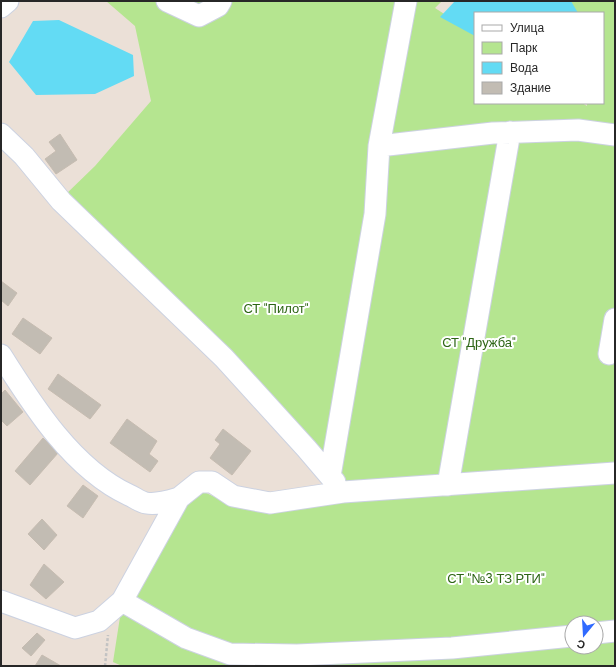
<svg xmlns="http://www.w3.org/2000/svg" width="616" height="667" font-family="'DM Sans',sans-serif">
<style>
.green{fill:#b5e590;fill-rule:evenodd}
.water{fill:#63dbf4}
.building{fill:#c2bcb3;stroke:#c6bcb1}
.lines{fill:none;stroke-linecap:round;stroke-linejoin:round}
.minor-casing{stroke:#ccd2e1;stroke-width:23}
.path{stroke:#c3c3c3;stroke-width:2.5;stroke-dasharray:3 2;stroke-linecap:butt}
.minor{stroke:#fff;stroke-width:21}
.labels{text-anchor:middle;stroke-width:4;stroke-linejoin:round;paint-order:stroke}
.park-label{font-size:13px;fill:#2d6515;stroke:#fff}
</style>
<rect width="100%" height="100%" fill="#ebe0d7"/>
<path class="green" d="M 106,1 L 442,1 L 435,8 L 475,34 L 475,103 L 582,103 L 587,106 L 587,103 L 603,103 L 603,13 L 573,13 L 571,1 L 615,1 L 615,472 L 343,484 L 64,196 L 95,166 L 151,101 L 135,26 Z
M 615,481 L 615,666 L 122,666 L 113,662 L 120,617 L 177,514 L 202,491 L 238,508 L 275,509 L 346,500 ZM 572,623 L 596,623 L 596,647 L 572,647 Z"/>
<path class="water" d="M 455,1 L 571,1 L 578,13 L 475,13 L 475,36 L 440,17 Z
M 59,20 L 133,55 L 134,76 L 95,94 L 36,95 L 9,62 L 33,21 Z"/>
<path class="building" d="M 60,134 L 77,160 L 56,174 L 45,159 L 56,151 L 49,142 Z
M 1,281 L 17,293 L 8,306 L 1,300 Z
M 23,318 L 52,338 L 40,354 L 12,334 Z
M 58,374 L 101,405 L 90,419 L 48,389 Z
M 5,390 L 23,412 L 7,426 L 1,420 L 1,394 Z
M 127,419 L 157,441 L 149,454 L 158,461 L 150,472 L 110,443 Z
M 223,429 L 251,451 L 232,475 L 210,458 L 220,444 L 215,440 Z
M 43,438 L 58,453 L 30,485 L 15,471 Z
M 83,485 L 98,496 L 83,518 L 67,506 Z
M 42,519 L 57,535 L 44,550 L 28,534 Z
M 44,564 L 64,582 L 46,599 L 30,585 Z
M 37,633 L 45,640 L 31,656 L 22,648 Z
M 42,655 L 61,666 L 35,666 Z"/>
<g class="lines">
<g class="minor-casing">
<path id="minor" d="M 167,1 L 199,16 L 218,6 L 221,1
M 1,7 L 8,1
M 1,134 L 24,156 L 61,201 L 224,358 L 306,448 L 335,482
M 379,146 L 406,1
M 609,354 L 615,319
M 1,355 C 33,406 73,469 129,495 C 134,497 140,502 146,503 C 157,505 169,501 179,498
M 330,476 L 375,214 L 379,146 L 493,133 L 578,130 L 615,135
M 448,485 L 510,132
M 1,601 L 75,628 L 99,621 L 122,601 L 179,498 L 199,482 L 212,482 L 233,496 L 270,503 L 343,492 L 615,473
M 122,601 L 186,638 L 230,654 L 297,655 L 452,648 L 572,636
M 596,633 L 615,631"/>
</g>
<path class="path" d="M 105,666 L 108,635"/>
<use href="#minor" class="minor"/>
</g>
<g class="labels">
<g class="park-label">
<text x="276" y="313">СТ "Пилот"</text>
<text x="479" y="347">СТ "Дружба"</text>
<text x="496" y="583">СТ "№3 ТЗ РТИ"</text>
</g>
</g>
<rect width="616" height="667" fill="none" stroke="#272727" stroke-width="4"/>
<rect x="474" y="12" width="130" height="92" fill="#ffffff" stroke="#a9a9a9"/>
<rect x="482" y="25" width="20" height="6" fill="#ffffff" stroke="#a9a9a9"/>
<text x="510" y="32" font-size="12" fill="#272727">Улица</text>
<rect x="482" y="42" width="20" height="12" fill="#b5e590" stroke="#a9a9a9"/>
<text x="510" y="52" font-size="12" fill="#272727">Парк</text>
<rect x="482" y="62" width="20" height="12" fill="#63dbf4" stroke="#a9a9a9"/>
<text x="510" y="72" font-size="12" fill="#272727">Вода</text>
<rect x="482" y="82" width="20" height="12" fill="#c2bcb3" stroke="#a9a9a9"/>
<text x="510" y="92" font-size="12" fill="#272727">Здание</text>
<g transform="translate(584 635) rotate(198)"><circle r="19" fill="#ffffff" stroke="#a9a9a9"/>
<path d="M0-3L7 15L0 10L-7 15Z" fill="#306aff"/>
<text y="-6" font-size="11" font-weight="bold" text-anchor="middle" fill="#272727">С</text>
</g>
</svg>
